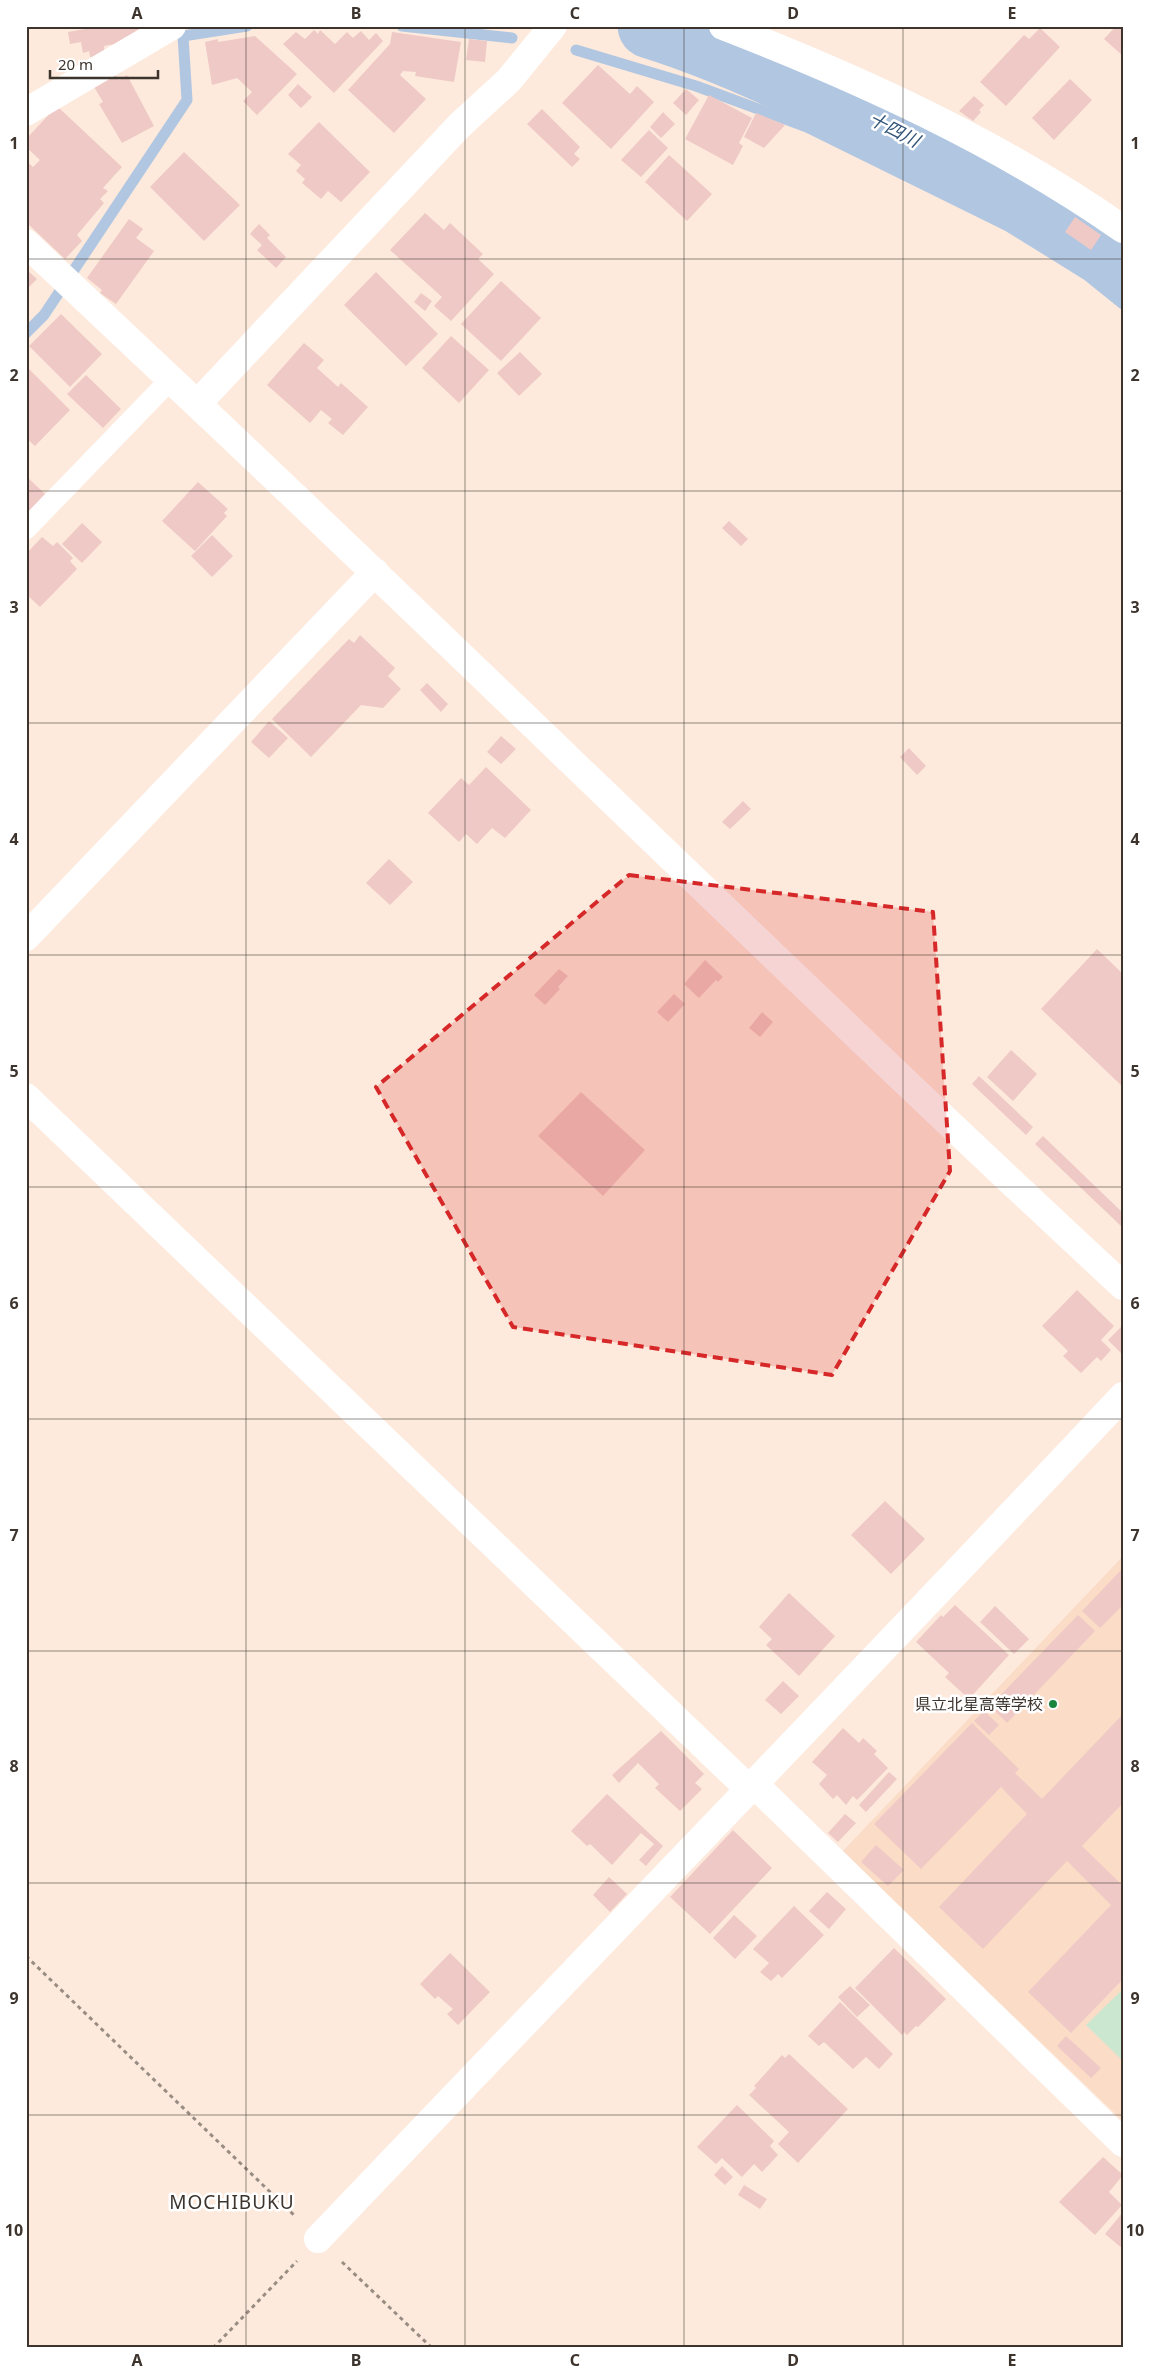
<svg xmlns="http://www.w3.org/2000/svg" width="1149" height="2374" font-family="'Noto Sans','Noto Sans JP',sans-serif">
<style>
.built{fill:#fbdcc7}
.green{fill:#cce7d0}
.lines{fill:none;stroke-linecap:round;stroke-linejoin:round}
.stream{stroke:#b1c7e1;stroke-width:11}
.river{stroke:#b1c7e1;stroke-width:65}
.building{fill:#efc9c5}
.path{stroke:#998c82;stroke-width:3;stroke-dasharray:4 4;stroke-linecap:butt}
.lane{stroke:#fff;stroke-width:21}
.street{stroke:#fff;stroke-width:28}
.marked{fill:#d62828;fill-opacity:0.2;stroke:#d62828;stroke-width:4;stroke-dasharray:10 6;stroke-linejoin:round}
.grid{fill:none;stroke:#3d342e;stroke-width:1;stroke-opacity:0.55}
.poi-dot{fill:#1a863d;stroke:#fff;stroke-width:2}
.labels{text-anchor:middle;stroke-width:5;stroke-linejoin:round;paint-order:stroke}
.poi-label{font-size:16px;fill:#3d342e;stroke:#fff;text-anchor:end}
.water-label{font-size:18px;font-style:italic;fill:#325479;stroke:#fff}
.quarter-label{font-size:19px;letter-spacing:1px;fill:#3d342e;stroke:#fff}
.neatline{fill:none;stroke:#3d342e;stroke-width:2}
.grid-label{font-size:16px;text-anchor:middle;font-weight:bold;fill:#3d342e}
</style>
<rect width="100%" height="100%" fill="#fdeadd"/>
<path class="built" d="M 1123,1556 L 1123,2121 L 842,1852 Z"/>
<path class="green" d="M 1123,1989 L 1123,2061 L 1086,2025 Z"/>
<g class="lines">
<path class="stream" d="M 402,26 L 512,38
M 576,50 L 696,86 L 807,127 L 1008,226 L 1087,275 L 1123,304
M 26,333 L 44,315 L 187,100 L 183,36 L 247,26"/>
<path class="river" d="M 650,26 C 705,43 753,65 805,88 C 916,138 1024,193 1123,265"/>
</g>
<path class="building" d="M 102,26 L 152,26 L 121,43 L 104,46 L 105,55 L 90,57 L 89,51 L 83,53 L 81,42 L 70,44 L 68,32 Z
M 1116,26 L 1123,26 L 1123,56 L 1104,39 Z
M 1040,28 L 1060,47 L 1006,106 L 980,82 L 1024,35 L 1029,39 Z
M 314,30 L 318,34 L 320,30 L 335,44 L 347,32 L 353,38 L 361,31 L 369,40 L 376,33 L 383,41 L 334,93 L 283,44 L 296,32 L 305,39 Z
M 392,32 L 461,42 L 454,82 L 415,76 L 416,72 L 403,71 L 400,75 L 426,99 L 394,133 L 348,90 L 390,44 Z
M 255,36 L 297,74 L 257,115 L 243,101 L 252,92 L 237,78 L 212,85 L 205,42 L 218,39 L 218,42 Z
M 469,39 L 487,41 L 485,62 L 466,60 Z
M 598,65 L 630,94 L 637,86 L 654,102 L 611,149 L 562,103 Z
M 114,73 L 119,80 L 127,75 L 154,126 L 122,143 L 99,104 L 103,102 L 93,85 Z
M 1070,79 L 1092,100 L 1054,140 L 1032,118 Z
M 298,84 L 312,97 L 301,108 L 288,95 Z
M 686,89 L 699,100 L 686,115 L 673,103 Z
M 709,95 L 752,118 L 739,143 L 743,146 L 733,165 L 685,139 Z
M 974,96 L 984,105 L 979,110 L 981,112 L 973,121 L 959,111 Z
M 57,106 L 122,167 L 103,188 L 108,191 L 100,199 L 104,203 L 77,235 L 82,241 L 65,259 L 26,222 L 26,161 L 33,167 L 40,160 L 26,147 L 26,139 Z
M 542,109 L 580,147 L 574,154 L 580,159 L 572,167 L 527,124 Z
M 663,112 L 675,124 L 661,138 L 650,127 Z
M 756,113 L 785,125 L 764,148 L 744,137 Z
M 319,122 L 370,172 L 341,202 L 328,191 L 321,199 L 302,183 L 305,179 L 296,171 L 301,165 L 288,154 Z
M 649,130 L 668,148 L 641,177 L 621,160 Z
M 184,152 L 240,205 L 204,241 L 150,187 Z
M 669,155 L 712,194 L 687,221 L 645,182 Z
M 425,213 L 444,230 L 450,223 L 483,254 L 478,259 L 494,274 L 451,321 L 434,306 L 442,297 L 390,250 Z
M 1075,217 L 1101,235 L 1091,250 L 1065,232 Z
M 129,219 L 143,229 L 136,238 L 154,251 L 116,304 L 100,293 L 102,290 L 87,278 Z
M 259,224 L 270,235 L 267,238 L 286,257 L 276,268 L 257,250 L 262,245 L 250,234 Z
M 26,269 L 37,279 L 26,290 Z
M 376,272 L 438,334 L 406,366 L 344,305 Z
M 501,281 L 541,318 L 501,361 L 461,324 Z
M 421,293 L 432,301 L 425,311 L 414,302 Z
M 61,314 L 102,354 L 70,387 L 29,346 Z
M 451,336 L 489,370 L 459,403 L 422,368 Z
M 304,343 L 324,360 L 317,368 L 338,387 L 341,383 L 368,407 L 343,435 L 328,423 L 332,419 L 321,410 L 310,423 L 267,385 Z
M 520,352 L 542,374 L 519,396 L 497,373 Z
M 26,366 L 70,410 L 35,446 L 26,438 Z
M 86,375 L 121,409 L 103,428 L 67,394 Z
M 26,476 L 45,494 L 26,514 Z
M 198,482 L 228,509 L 224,513 L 227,516 L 195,551 L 162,521 Z
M 729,521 L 748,539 L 741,546 L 722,528 Z
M 82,523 L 102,542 L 82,563 L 62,544 Z
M 212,535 L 233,556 L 212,577 L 191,556 Z
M 42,537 L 53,546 L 57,542 L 73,558 L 70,561 L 77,569 L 40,607 L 26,594 L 26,554 Z
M 360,635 L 395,668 L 388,676 L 401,689 L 383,708 L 361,705 L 311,757 L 272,719 L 349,639 L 354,643 Z
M 427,683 L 448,704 L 441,712 L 420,690 Z
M 269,721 L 288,738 L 269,758 L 251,742 Z
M 501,736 L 516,749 L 501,764 L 487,752 Z
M 909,748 L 926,766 L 917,775 L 900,757 Z
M 486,767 L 531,810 L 505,838 L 492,828 L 477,844 L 466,834 L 459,842 L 428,813 L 461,778 L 469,785 Z
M 743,801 L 751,809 L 730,829 L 722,822 Z
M 389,859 L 413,882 L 390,905 L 366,883 Z
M 1097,949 L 1123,974 L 1123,1087 L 1041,1009 Z
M 705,960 L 723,977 L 718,982 L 716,980 L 699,998 L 684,984 Z
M 559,969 L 568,976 L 558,987 L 560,989 L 545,1005 L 534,995 Z
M 674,994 L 685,1004 L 668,1022 L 657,1012 Z
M 762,1012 L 773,1022 L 760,1037 L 749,1028 Z
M 1011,1050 L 1037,1074 L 1013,1101 L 987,1077 Z
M 979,1076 L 1033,1127 L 1026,1135 L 972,1084 Z
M 581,1092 L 645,1150 L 603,1196 L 538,1136 Z
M 1043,1136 L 1123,1213 L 1122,1227 L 1035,1144 Z
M 1077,1290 L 1114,1326 L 1101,1340 L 1111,1350 L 1101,1361 L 1097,1357 L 1081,1373 L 1063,1356 L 1068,1351 L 1042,1326 Z
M 1122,1326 L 1123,1327 L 1123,1355 L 1108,1340 Z
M 885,1501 L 925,1539 L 891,1574 L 851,1535 Z
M 1123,1568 L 1123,1605 L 1100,1628 L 1082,1611 Z
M 789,1593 L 835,1636 L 799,1676 L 766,1645 L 772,1639 L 759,1627 Z
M 955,1605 L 1009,1655 L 969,1699 L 945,1677 L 949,1673 L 916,1642 L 941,1615 L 943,1617 Z
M 995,1606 L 1029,1639 L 1014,1654 L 980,1622 Z
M 1078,1615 L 1095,1631 L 1007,1723 L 990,1706 Z
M 783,1681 L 799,1696 L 781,1714 L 765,1700 Z
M 984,1711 L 999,1725 L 989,1735 L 974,1721 Z
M 1123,1714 L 1123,1803 L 1082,1846 L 1123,1886 L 1123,1979 L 1071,2033 L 1028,1992 L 1111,1905 L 1067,1861 L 983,1949 L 939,1907 L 1027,1814 L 1001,1787 L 921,1869 L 874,1824 L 972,1723 L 1019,1769 L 1015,1773 L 1042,1799 Z
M 843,1728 L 859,1743 L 863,1738 L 877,1751 L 874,1754 L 888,1768 L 857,1800 L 853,1796 L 846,1805 L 837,1795 L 833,1799 L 819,1784 L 827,1775 L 812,1762 Z
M 661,1731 L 704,1774 L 695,1783 L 702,1789 L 680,1811 L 655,1788 L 659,1784 L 638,1763 L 619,1783 L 612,1775 Z
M 889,1772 L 897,1779 L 866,1812 L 859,1805 Z
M 607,1794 L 663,1846 L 646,1866 L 639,1860 L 654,1844 L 641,1833 L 612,1865 L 590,1844 L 587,1846 L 571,1831 Z
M 845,1814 L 856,1823 L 838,1842 L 828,1833 Z
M 733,1830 L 772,1868 L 710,1934 L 670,1897 Z
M 876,1845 L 904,1870 L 888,1886 L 861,1862 Z
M 609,1877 L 627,1894 L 610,1912 L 593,1895 Z
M 827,1892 L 846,1909 L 829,1929 L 809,1911 Z
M 794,1906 L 824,1935 L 782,1978 L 778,1974 L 771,1981 L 760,1972 L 769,1963 L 753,1949 Z
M 734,1915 L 757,1936 L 735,1959 L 713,1938 Z
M 894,1948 L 946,1999 L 918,2027 L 916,2026 L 907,2035 L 904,2032 L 902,2035 L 855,1988 Z
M 450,1953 L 490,1992 L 458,2025 L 447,2014 L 453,2009 L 438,1996 L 435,1999 L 420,1984 Z
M 850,1986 L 870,2005 L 857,2017 L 838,1997 Z
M 840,2002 L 893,2054 L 879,2069 L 866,2057 L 853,2069 L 824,2042 L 819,2046 L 808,2036 Z
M 1066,2036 L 1101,2068 L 1091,2078 L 1057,2046 Z
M 789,2054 L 848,2109 L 798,2163 L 778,2144 L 789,2132 L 749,2095 L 756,2088 L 754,2086 L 782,2055 L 785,2058 Z
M 737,2105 L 774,2141 L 770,2146 L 778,2155 L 762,2172 L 754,2164 L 742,2177 L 722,2158 L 716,2164 L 697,2147 Z
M 1103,2157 L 1123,2175 L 1109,2192 L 1122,2205 L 1095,2235 L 1059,2202 Z
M 722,2166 L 733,2177 L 725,2185 L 714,2175 Z
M 744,2185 L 767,2199 L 760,2209 L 738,2195 Z
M 1123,2212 L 1123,2249 L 1105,2234 Z"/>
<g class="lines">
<path class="path" d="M 26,1956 L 296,2217
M 342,2262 L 432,2348
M 213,2348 L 297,2261"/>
<path class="lane" d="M 26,529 L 171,379"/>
<path class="street" d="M 553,26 L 509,80 L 460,125 L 197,404 C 507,696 810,996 1123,1286
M 723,26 C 862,80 1000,143 1123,229
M 26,112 L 172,26
M 26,243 L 197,404
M 26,937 L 375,572
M 26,1097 L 748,1788
M 753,1783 L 1123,2143
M 318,2239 C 586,1958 857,1679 1123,1396"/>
</g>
<path class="marked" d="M 629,875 L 933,912 L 950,1171 L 832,1375 L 513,1327 L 376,1087 Z"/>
<path class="grid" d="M 246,26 L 246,2348M 465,26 L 465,2348M 684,26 L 684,2348M 903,26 L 903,2348M 26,259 L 1123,259M 26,491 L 1123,491M 26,723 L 1123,723M 26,955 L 1123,955M 26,1187 L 1123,1187M 26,1419 L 1123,1419M 26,1651 L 1123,1651M 26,1883 L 1123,1883M 26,2115 L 1123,2115"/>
<circle class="poi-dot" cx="1053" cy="1704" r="5"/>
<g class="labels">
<g class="poi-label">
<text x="1043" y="1710">県立北星高等学校</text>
</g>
<g class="water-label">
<text transform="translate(894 130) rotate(27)" y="6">十四川</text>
</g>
<g class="quarter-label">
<text x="232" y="2209">MOCHIBUKU</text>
</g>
</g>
<rect width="1149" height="2374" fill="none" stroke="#ffffff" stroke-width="55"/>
<path d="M50 70v8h108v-8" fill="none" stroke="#3d342e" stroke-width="2.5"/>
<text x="58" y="70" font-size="15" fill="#3d342e" stroke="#ffffff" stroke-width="4" paint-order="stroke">20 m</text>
<rect x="28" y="28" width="1094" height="2318" class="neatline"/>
<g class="grid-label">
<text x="137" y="19">A</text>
<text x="356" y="19">B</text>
<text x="575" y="19">C</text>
<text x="793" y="19">D</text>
<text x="1012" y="19">E</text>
<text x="14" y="149">1</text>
<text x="1135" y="149">1</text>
<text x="14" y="381">2</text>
<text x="1135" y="381">2</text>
<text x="14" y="613">3</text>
<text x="1135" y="613">3</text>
<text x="14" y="845">4</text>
<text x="1135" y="845">4</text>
<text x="14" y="1077">5</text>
<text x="1135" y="1077">5</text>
<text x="14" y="1309">6</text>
<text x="1135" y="1309">6</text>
<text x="14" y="1541">7</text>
<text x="1135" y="1541">7</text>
<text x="14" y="1772">8</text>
<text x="1135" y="1772">8</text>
<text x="14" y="2004">9</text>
<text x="1135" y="2004">9</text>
<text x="14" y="2236">10</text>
<text x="1135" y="2236">10</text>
<text x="137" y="2366">A</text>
<text x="356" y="2366">B</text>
<text x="575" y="2366">C</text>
<text x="793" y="2366">D</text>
<text x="1012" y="2366">E</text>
</g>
</svg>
